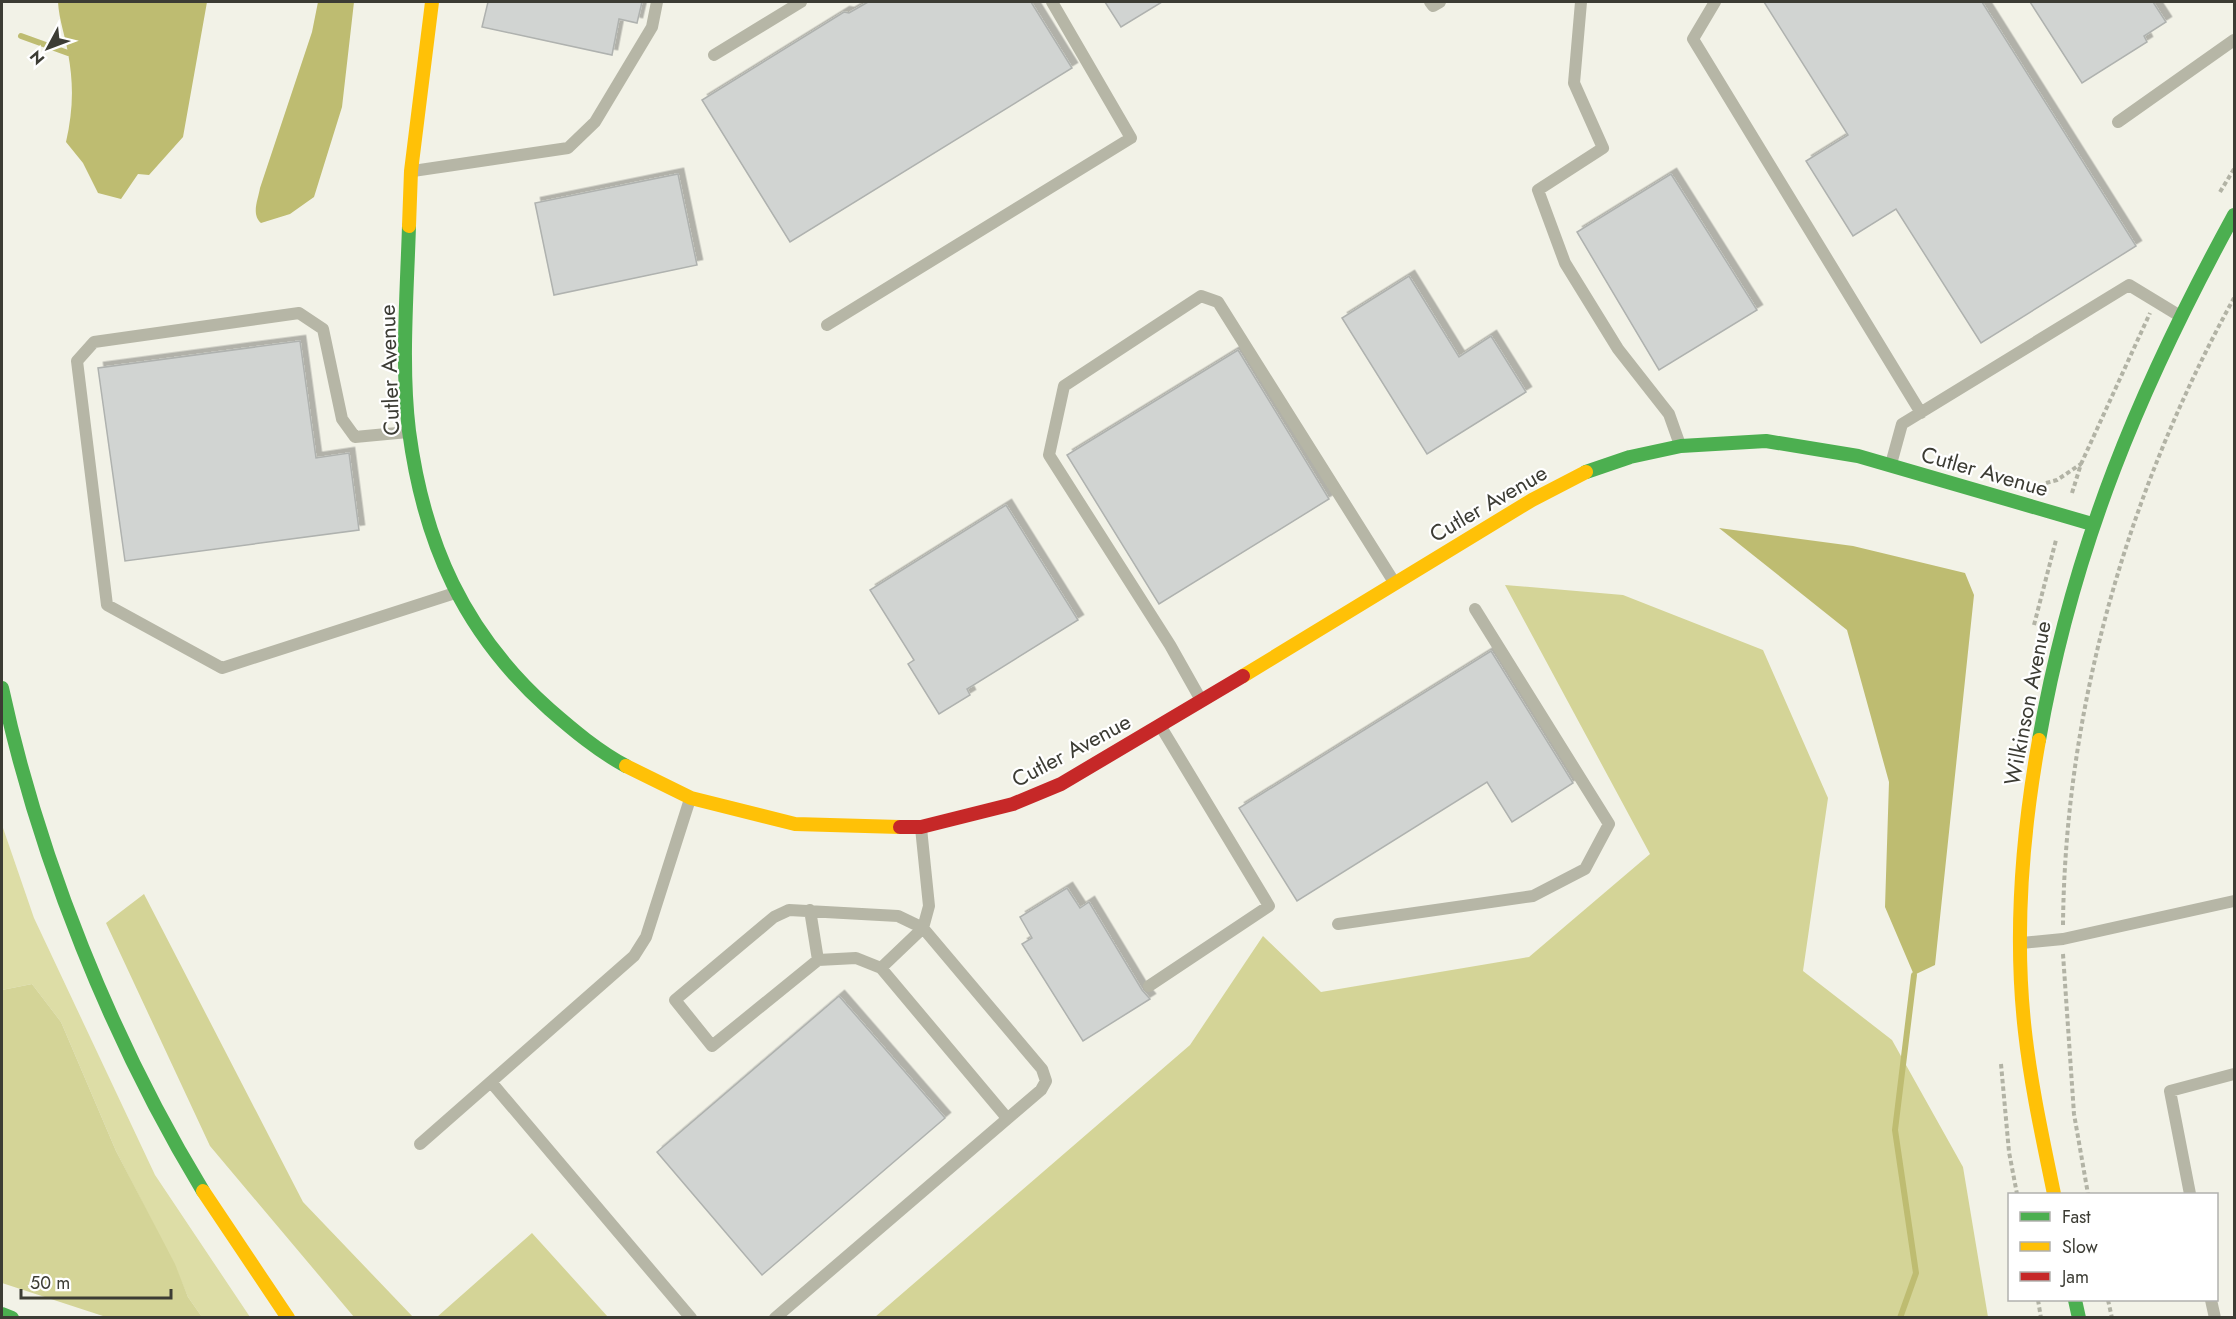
<svg xmlns="http://www.w3.org/2000/svg" width="2236" height="1319" font-family="Jost,sans-serif">
<style>
.green{fill:#dddda6}
.forest{fill:#d4d497}
.water{fill:#bebc71}
.lines{fill:none;stroke-linecap:round;stroke-linejoin:round}
.stream{stroke:#bebc71;stroke-width:6}
.building{fill:#d1d4d2;stroke:#afb2af;stroke-width:1.5;filter:url(#shadow)}
.path{stroke:#b2b3a5;stroke-width:4;stroke-dasharray:4.5 3;stroke-linecap:butt}
.lane{stroke:#b6b6a6;stroke-width:12}
.fast{stroke:#4caf50;stroke-width:14}
.slow{stroke:#ffc107;stroke-width:14}
.jam{stroke:#c62828;stroke-width:14}
.labels{text-anchor:middle;stroke-width:4.5;stroke-linejoin:round;paint-order:stroke}
.street-label{font-size:22px;fill:#3c3c34;stroke:#fff}
</style>
<defs>
<filter id="shadow"><feDropShadow dx="5.5" dy="-5.5" stdDeviation="0" flood-color="#0004"/></filter>
</defs>
<rect width="100%" height="100%" fill="#f2f2e7"/>
<path class="green" d="M 2,825 L 34,918 L 155,1175 L 250,1317 L 202,1317 L 188,1297 L 174,1264 L 116,1151 L 61,1022 L 32,984 L 2,990 Z"/>
<path class="forest" d="M 1505,585 L 1623,595 L 1763,650 L 1828,798 L 1803,971 L 1892,1040 L 1963,1167 L 1988,1317 L 875,1317 L 1190,1045 L 1263,936 L 1321,992 L 1529,957 L 1650,854 Z
M 144,894 L 303,1202 L 413,1317 L 354,1317 L 210,1146 L 106,923 Z
M 32,984 L 61,1022 L 116,1151 L 175,1264 L 188,1297 L 202,1317 L 106,1317 L 2,1283 L 2,990 Z
M 532,1233 L 608,1317 L 437,1317 Z"/>
<path class="water" d="M 58,2 L 207,2 L 183,137 L 149,175 L 138,174 L 121,199 L 98,193 L 83,163 L 66,142 C 73,111 74,85 68,53 C 65,35 59,20 58,2 Z
M 318,2 L 354,2 L 342,107 L 314,197 L 290,214 L 261,223 C 251,214 258,200 260,188 L 312,32 Z
M 1719,528 L 1853,546 L 1965,573 L 1974,595 L 1935,965 L 1914,975 L 1885,907 L 1889,782 L 1847,630 Z"/>
<g class="lines">
<path class="stream" d="M 21,36 L 68,53
M 1900,1318 L 1916,1273 L 1895,1130 L 1914,975"/>
</g>
<path class="building" d="M 488,2 L 642,2 L 637,23 L 619,19 L 612,55 L 482,27 Z
M 868,2 L 1031,2 L 1072,68 L 790,242 L 702,100 L 844,12 L 849,13 Z
M 1105,2 L 1162,2 L 1121,27 Z
M 1764,2 L 1982,2 L 2136,246 L 1981,343 L 1896,209 L 1853,236 L 1806,161 L 1848,135 Z
M 2030,2 L 2153,2 L 2166,22 L 2144,36 L 2147,42 L 2082,83 Z
M 678,174 L 697,265 L 554,295 L 535,203 Z
M 1671,174 L 1757,310 L 1659,370 L 1577,232 Z
M 1409,276 L 1459,357 L 1491,336 L 1526,392 L 1427,454 L 1342,318 Z
M 300,341 L 316,458 L 349,453 L 359,530 L 125,561 L 98,368 Z
M 1238,350 L 1329,499 L 1159,604 L 1067,455 Z
M 1006,505 L 1078,620 L 967,689 L 970,695 L 939,714 L 908,664 L 914,660 L 870,590 Z
M 1491,651 L 1573,783 L 1512,822 L 1487,782 L 1297,901 L 1239,808 Z
M 1067,888 L 1080,908 L 1089,902 L 1142,990 L 1150,999 L 1083,1041 L 1022,944 L 1032,938 L 1020,917 Z
M 839,996 L 945,1118 L 762,1275 L 657,1152 Z"/>
<g class="lines">
<path class="path" d="M 2220,192 L 2234,169
M 2046,483 L 2057,480 L 2081,464
M 2072,493 L 2081,464 L 2150,313
M 2034,625 L 2056,540
M 2063,925 C 2065,706 2129,489 2234,298
M 2063,954 L 2074,1114 L 2088,1194
M 2001,1064 L 2009,1152 L 2017,1194
M 2038,1300 L 2041,1318
M 2108,1300 L 2112,1318"/>
<path class="lane" d="M 1430,2 L 1433,6 L 1440,2
M 1581,2 L 1574,83 L 1603,148 L 1538,190 L 1565,263 L 1618,349 L 1669,414 L 1680,445
M 1715,2 L 1693,39 L 1921,413
M 714,55 L 801,2
M 2118,122 L 2234,40
M 413,171 L 568,148 L 595,122 L 652,27 L 657,2
M 827,325 L 1131,138 L 1052,2
M 408,432 L 355,437 L 342,419 L 323,329 L 299,313 L 94,342 L 77,361 L 107,605 L 222,668 L 455,593
M 1891,464 L 1902,424 L 2129,285 L 2180,316
M 1201,700 L 1170,645 L 1049,455 L 1064,386 L 1201,296 L 1218,302 L 1394,582
M 810,910 L 818,960
M 1338,924 L 1533,896 L 1585,869 L 1609,824 L 1475,609
M 2022,943 L 2063,939 L 2234,901
M 881,968 L 923,928 L 898,916 L 789,910 L 774,917 L 675,1000 L 712,1046 L 818,960 L 856,958 L 881,968 L 1007,1118
M 1149,986 L 1269,906 L 1161,727
M 491,1082 L 691,1318
M 420,1144 L 634,956 L 646,937 L 690,799
M 2190,1194 L 2170,1091 L 2234,1074
M 2211,1300 L 2215,1318
M 775,1318 L 1041,1090 L 1046,1081 L 1042,1069 L 923,928 L 929,906 L 921,828"/>
<path class="fast" d="M 409,226 C 407,292 401,367 409,431 C 424,544 464,633 549,709 C 573,730 598,751 626,766
M 1586,472 L 1630,457 L 1681,446 L 1766,441 L 1858,456 L 2092,524
M 2,688 C 39,859 112,1041 203,1191
M 2039,740 C 2073,546 2140,387 2234,215
M 2075,1300 L 2079,1318
M 2,1314 L 12,1318"/>
<path class="slow" d="M 409,226 L 411,171 L 432,2
M 1243,676 L 1532,500 L 1586,472
M 2039,740 C 2022,835 2014,936 2025,1032 C 2031,1086 2043,1140 2054,1194
M 626,766 L 691,798 L 795,824 L 900,827
M 203,1191 L 288,1318"/>
<path class="jam" d="M 900,827 L 921,827 L 1013,804 L 1061,784 L 1243,676"/>
</g>
<g class="labels">
<g class="street-label">
<text transform="translate(389 370) rotate(-92)" y="8">Cutler Avenue</text>
<text transform="translate(1985 471) rotate(16)" y="8">Cutler Avenue</text>
<text transform="translate(1488 503) rotate(-30)" y="8">Cutler Avenue</text>
<text transform="translate(2027 703) rotate(-79)" y="8">Wilkinson Avenue</text>
<text transform="translate(1071 750) rotate(-28)" y="8">Cutler Avenue</text>
</g>
</g>
<rect width="2236" height="1319" fill="none" stroke="#3c3c34" stroke-width="6"/>
<rect x="2008" y="1193" width="210" height="108" fill="#ffffff" stroke="#b1b1ae" stroke-width="1.5"/>
<rect x="2020" y="1212" width="30" height="9" fill="#4caf50" stroke="#b1b1ae" stroke-width="1.5"/>
<text x="2062" y="1223" font-size="18" fill="#3c3c34">Fast</text>
<rect x="2020" y="1242" width="30" height="9" fill="#ffc107" stroke="#b1b1ae" stroke-width="1.5"/>
<text x="2062" y="1253" font-size="18" fill="#3c3c34">Slow</text>
<rect x="2020" y="1272" width="30" height="9" fill="#c62828" stroke="#b1b1ae" stroke-width="1.5"/>
<text x="2062" y="1283" font-size="18" fill="#3c3c34">Jam</text>
<g transform="translate(48 48) rotate(229)" stroke="#ffffff" stroke-width="4.5" paint-order="stroke">
<path d="M0-4.5L10 22L0 15L-10 22Z" fill="#3c3c34"/>
<text y="-9" font-size="16" font-weight="bold" text-anchor="middle" fill="#3c3c34">N</text>
</g>
<path d="M21 1289v9h150v-9" fill="none" stroke="#3c3c34" stroke-width="3"/>
<text x="30" y="1289" font-size="18" fill="#3c3c34" stroke="#ffffff" stroke-width="4.5" paint-order="stroke">50 m</text>
</svg>
